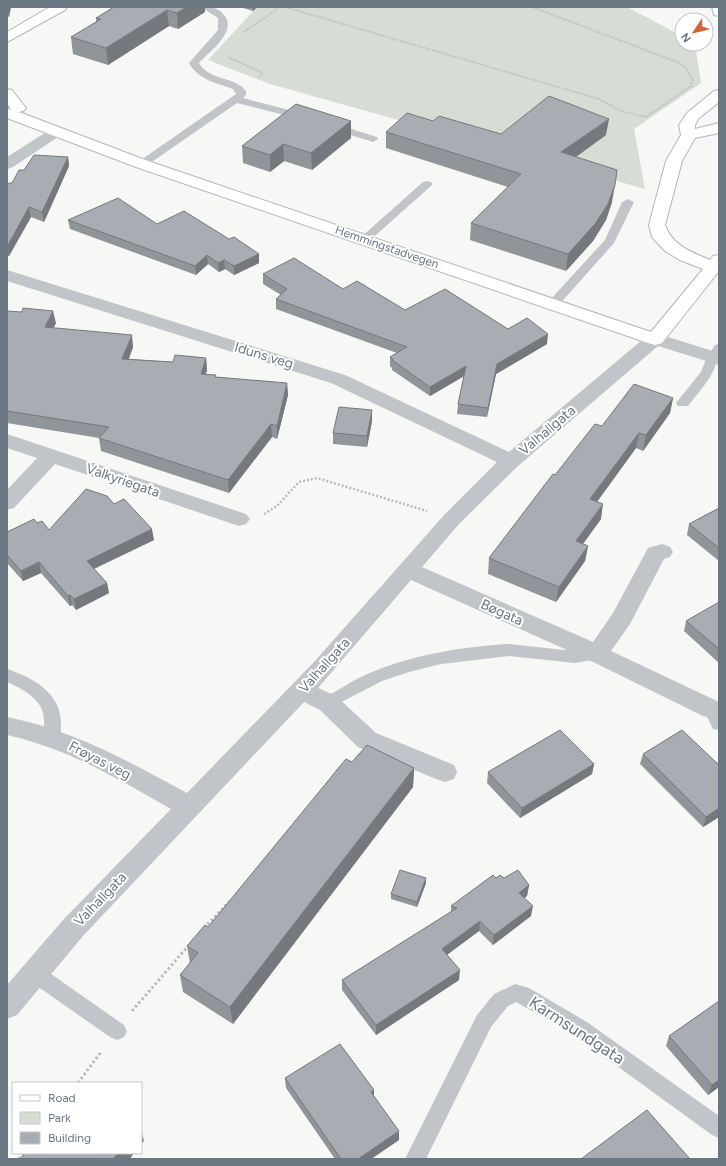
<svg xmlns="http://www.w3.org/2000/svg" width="726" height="1166" font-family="Figtree,sans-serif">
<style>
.green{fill:#d7dcd5}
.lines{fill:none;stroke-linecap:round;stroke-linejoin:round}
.secondary-casing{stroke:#b2b6ba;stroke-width:2}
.highway-casing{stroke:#b4b7ba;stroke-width:2}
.path-far2{stroke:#b9bcbe;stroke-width:2;stroke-dasharray:1.5 1.5;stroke-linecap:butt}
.path-far1{stroke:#b9bcbe;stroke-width:2.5;stroke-dasharray:2 2;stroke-linecap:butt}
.path{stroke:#b9bcbe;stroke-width:3;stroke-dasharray:2.5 2.5;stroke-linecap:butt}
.lane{fill:#c1c4c8;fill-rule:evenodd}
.street{fill:#c1c4c8;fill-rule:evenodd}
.secondary{fill:#fff;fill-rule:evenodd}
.highway{fill:#fff;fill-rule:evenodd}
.wall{fill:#90959a}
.shaded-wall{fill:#75797d}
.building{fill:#a7adb3;stroke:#75797d}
.labels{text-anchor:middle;stroke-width:4;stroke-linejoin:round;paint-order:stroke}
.far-street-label{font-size:12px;fill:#6a7682;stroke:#fff}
.street-label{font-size:14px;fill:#6a7682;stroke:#fff}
.near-street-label{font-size:17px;fill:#6a7682;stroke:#fff}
</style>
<rect width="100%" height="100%" fill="#f7f7f5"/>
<path class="green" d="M 257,7 L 627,7 L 682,36 L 682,44 L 695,44 L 701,83 L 634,129 L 645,189 L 270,84 L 208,60 Z"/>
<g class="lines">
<g class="secondary-casing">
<path id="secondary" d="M 50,7 L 67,7 L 65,10 L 7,42 L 7,32 Z
M 7,89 L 12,90 L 26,108 L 23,111 L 19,112 L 148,161 L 651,332 L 703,269 L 680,260 L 665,251 L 652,237 L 649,225 L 666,161 L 681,135 L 679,125 L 687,113 L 714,91 L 719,90 L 719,102 L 698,119 L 695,125 L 695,129 L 719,123 L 719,133 L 695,138 L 682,161 L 665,225 C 672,245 691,252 710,260 L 713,256 L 719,255 L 719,271 L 662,343 L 655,345 L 648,343 L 136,167 L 7,118 L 7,108 L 11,110 L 7,103 Z"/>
</g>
<g class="highway-casing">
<path id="highway" d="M 712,7 L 719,7 L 719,16 L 714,15 Z"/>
</g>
<path class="path-far2" d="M 285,7 L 599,99 L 621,111 L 646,117 L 691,86 L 693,80 L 686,68 L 677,62 L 532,7
M 244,32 L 280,7
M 228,57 L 263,73 L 258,78"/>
<path class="path-far1" d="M 264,514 L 277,506 L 299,482 L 317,478 L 427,511"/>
<path class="path" d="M 333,776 L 340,767
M 204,928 L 230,901
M 132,1011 L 189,945
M 78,1083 L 101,1052
M 19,1159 L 24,1153"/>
<path class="lane" d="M 201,7 C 211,7 218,7 224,15 C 238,31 209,52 199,63 C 209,81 235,76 246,91 L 246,95 L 243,98 L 308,115 L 309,117 L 304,120 L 237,103 L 146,166 L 138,166 L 137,164 L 138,162 L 236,94 L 233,89 C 217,83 198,80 189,63 L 218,30 L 218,18 Z
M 332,123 L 377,137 L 378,139 L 373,142 L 328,128 L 327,126 Z
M 427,181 L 431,182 L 433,184 L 431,186 L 368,242 L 360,242 L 358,240 L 360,238 L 423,182 Z
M 628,199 L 634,202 L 614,243 L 557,307 L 549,307 L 547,304 L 549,301 L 605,240 L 622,202 Z
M 719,344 C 719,372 704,385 688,406 L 678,406 L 676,403 L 701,372 L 707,357 L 715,345 Z
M 509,644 L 564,650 L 586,650 L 597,648 L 603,650 L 605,654 L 603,658 L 575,663 L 509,656 L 441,664 L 409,672 L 382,681 L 328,709 L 322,707 L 320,703 L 322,699 C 337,691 350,682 365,675 C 410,655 460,647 509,644 Z
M 7,669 C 32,677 61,693 61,723 C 61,730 61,736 58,742 L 52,744 L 46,742 C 43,735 44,728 44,720 C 44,700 23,689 7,682 Z
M 711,703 L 717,705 L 719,709 L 719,730 L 713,729 L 703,709 L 705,705 Z
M 34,965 L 41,967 L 124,1025 L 127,1031 L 124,1037 L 117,1040 L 110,1037 L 27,979 L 25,973 L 27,967 Z
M 515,984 L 529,988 L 587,1022 L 719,1116 L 719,1138 L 712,1135 L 573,1034 L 516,1002 L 508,1006 L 491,1027 L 426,1159 L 405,1159 L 477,1015 L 494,994 Z"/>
<path class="street" d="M 56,127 L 61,129 L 64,132 L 61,135 L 13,167 L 7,169 L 7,157 L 51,129 Z
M 7,270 L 345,375 L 509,452 L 648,335 L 655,333 L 662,335 L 719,353 L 719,365 L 658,346 L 518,466 L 459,524 L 422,567 L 593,642 L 613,613 L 648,548 L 662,544 L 670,547 L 673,552 L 670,557 L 664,559 L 630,624 L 611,651 L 719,702 L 719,720 L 703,716 L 589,660 L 411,580 L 318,688 L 336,696 L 376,733 L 454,765 L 457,772 L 454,779 L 445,782 L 436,779 L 358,747 L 320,710 L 304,702 L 83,936 L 17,1015 L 7,1019 L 7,985 L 63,920 L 171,809 C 118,779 67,748 7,735 L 7,717 C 73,730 128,761 187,793 L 315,661 L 445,514 L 497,462 L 331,383 L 7,281 Z
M 7,434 L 246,514 L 250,519 L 246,524 L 239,526 L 55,464 L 14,508 L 7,510 L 7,490 L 37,458 L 7,448 Z"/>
<use href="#secondary" class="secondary"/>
<use href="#highway" class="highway"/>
</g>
<path class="wall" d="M 7,7 L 11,7 L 9,17 L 7,16 Z
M 114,7 L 205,12 L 178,29 L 169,26 L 108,65 L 73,54 L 71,37 L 96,22 L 96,18 Z
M 240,7 L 257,7 L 253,11 Z
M 351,121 L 351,138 L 312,170 L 284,161 L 270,172 L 243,163 L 242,146 Z
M 433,121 L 501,134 L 606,135 L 576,157 L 612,202 L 606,220 L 593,241 L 566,271 L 470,240 L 471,223 L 508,187 L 386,148 L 386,132 Z
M 68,157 L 69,166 L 44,222 L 31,217 L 9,256 L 7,256 L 7,186 L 12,183 L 24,170 Z
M 68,220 L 157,224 L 229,239 L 259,254 L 259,263 L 234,275 L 225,269 L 219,272 L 208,264 L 196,275 L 70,229 Z
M 263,274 L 343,289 L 405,310 L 508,329 L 547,344 L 496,374 L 487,417 L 457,414 L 458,404 L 464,376 L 430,396 L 392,370 L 392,368 L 390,366 L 390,357 L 397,353 L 276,309 L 276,299 L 281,295 L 263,284 Z
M 7,311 L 56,323 L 53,328 L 133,347 L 129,359 L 173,362 L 206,358 L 207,370 L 206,374 L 216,377 L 287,383 L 288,395 L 277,439 L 272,437 L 229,493 L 101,451 L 99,438 L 7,423 Z
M 673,398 L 670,413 L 643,451 L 636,448 L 597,502 L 601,519 L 583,544 L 588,546 L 585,561 L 556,602 L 488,574 L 489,558 L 555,475 L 602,426 Z
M 372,410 L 372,421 L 367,447 L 333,444 L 333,433 Z
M 114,504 L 154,540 L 94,569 L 107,583 L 109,593 L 76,610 L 72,605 L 70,606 L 41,573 L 23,581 L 7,563 L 7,532 L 37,523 L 49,530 Z
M 719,508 L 719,561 L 687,535 L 689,524 Z
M 719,602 L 719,663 L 684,631 L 686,621 Z
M 643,754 L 719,765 L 719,817 L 703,827 L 640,764 Z
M 352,762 L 414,768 L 413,787 L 233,1024 L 183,992 L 180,975 L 190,963 L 187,946 L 208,927 Z
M 594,764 L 592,774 L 520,818 L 487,783 L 488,772 Z
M 426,878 L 426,883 L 417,907 L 391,899 L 391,894 Z
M 496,878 L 504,878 L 529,885 L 527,896 L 524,898 L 531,916 L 493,945 L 479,931 L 447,955 L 459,980 L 376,1035 L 342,990 L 342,980 L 451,912 L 451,906 Z
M 719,1001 L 719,1087 L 708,1095 L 666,1046 L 669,1036 Z
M 285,1078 L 374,1090 L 374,1096 L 399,1140 L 371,1159 L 335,1159 L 286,1088 Z"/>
<path class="shaded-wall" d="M 7,7 L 11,7 L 9,17 Z
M 186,7 L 205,7 L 205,12 L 178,29 L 177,13 Z
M 253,7 L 257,7 L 253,11 Z
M 167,10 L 169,26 L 108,65 L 106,48 Z
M 609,119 L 606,135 L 559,169 L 561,152 Z
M 351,121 L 351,138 L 312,170 L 311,153 Z
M 283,144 L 284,161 L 270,172 L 270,155 Z
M 68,157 L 69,166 L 44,222 L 42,212 Z
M 615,185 L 612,202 L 606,220 L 593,241 L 566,271 L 568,254 Z
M 29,207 L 31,217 L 9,256 L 7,247 Z
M 259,254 L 259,263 L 234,275 L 234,266 Z
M 207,255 L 208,264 L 196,275 L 195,266 Z
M 224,260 L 225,269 L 219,272 L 218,263 Z
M 53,311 L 56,323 L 48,340 L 45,327 Z
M 548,334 L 547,344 L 496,374 L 487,417 L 488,408 L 497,364 Z
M 132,335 L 133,347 L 124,371 L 122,359 Z
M 206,358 L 207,370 L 202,386 L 201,374 Z
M 466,366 L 466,375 L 430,396 L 430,387 Z
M 287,383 L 288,395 L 277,439 L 277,426 Z
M 673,398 L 670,413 L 643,451 L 646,435 Z
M 372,410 L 372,421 L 367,447 L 367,436 Z
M 271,424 L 272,437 L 229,493 L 228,480 Z
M 639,433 L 636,448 L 588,514 L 590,499 Z
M 603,504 L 601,519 L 574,556 L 576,541 Z
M 152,529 L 154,540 L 89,571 L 87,561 Z
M 588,546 L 585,561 L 556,602 L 559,587 Z
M 39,562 L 41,573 L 23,581 L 21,571 Z
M 107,583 L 109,593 L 76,610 L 74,599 Z
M 70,595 L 72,605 L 70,606 L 68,596 Z
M 594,764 L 592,774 L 520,818 L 522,808 Z
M 414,768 L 413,787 L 233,1024 L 230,1007 Z
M 719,808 L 719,817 L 703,827 L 706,817 Z
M 426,878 L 426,883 L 417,907 L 417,902 Z
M 529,885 L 527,896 L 517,903 L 519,893 Z
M 533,906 L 531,916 L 493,945 L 494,935 Z
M 480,921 L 479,931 L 441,959 L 442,949 Z
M 460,970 L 459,980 L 376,1035 L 376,1025 Z
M 719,1080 L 719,1087 L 708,1095 L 712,1085 Z
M 374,1090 L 374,1099 L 371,1092 Z
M 141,1130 L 144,1141 L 141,1144 Z
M 399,1131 L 399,1140 L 371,1159 L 358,1159 Z
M 118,1153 L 134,1153 L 130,1159 L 113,1159 Z"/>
<path class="building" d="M 114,7 L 186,7 L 177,13 L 167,10 L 106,48 L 71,37 L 101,19 L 96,18 Z
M 549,96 L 609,119 L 561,152 L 617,170 L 615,185 L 608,204 L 595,224 L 568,254 L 471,223 L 521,174 L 386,132 L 407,113 L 433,121 L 439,116 L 501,134 Z
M 296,104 L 351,121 L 311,153 L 283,144 L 270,155 L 242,146 Z
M 34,155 L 68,157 L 42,212 L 29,207 L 7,247 L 7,186 L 9,183 L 12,183 L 19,170 L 24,170 Z
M 118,198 L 157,224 L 184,211 L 229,239 L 234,237 L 259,254 L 234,266 L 224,260 L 218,263 L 207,255 L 195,266 L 68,220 Z
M 294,258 L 343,289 L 357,281 L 405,310 L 445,289 L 508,329 L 527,318 L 548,334 L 497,364 L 488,408 L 458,404 L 466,366 L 430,387 L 392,360 L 393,359 L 390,357 L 407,347 L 276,299 L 287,289 L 263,274 Z
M 23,308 L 53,311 L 45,327 L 132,335 L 122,359 L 173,362 L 175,355 L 206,358 L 201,374 L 216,375 L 215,377 L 287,383 L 277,426 L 271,424 L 228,480 L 99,438 L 109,427 L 7,411 L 7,311 L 22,312 Z
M 634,384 L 673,398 L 646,435 L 639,433 L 590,499 L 603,504 L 576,541 L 588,546 L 559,587 L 489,558 L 553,474 L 555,475 L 595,424 L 602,426 Z
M 339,407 L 372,410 L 367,436 L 333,433 Z
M 86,489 L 107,496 L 114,504 L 124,499 L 152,529 L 87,561 L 107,583 L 74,599 L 70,595 L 68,596 L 39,562 L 21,571 L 7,555 L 7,532 L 34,519 L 37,523 L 42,521 L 49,530 Z
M 719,508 L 719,548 L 689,524 Z
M 719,602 L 719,649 L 686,621 Z
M 560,730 L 594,764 L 522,808 L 488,772 Z
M 682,730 L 719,765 L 719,808 L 706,817 L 643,754 Z
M 367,745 L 414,768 L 230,1007 L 180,975 L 198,953 L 187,946 L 205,925 L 208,927 L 346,759 L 352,762 Z
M 400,870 L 426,878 L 417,902 L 391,894 Z
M 518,870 L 529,885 L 519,893 L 533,906 L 494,935 L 480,921 L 442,949 L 460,970 L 376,1025 L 342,980 L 457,908 L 451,906 L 493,875 L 496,878 L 500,875 L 504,878 Z
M 719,1001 L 719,1080 L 712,1085 L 669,1036 Z
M 340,1044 L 374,1090 L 371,1092 L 399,1131 L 358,1159 L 341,1159 L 285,1078 Z
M 647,1110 L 690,1159 L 581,1159 Z
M 25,1153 L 118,1153 L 113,1159 L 20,1159 Z"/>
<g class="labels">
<g class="far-street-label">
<text transform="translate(387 247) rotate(19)" y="4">Hemmingstadvegen</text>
</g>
<g class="street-label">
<text transform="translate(264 355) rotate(17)" y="5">Iduns veg</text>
<text transform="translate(547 430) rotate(-40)" y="5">Valhallgata</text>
<text transform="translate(123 480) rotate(19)" y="5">Valkyriegata</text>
<text transform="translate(502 612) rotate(24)" y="5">Bøgata</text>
<text transform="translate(324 665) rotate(-48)" y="5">Valhallgata</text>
<text transform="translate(100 760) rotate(27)" y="5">Frøyas veg</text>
<text transform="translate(100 899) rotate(-46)" y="5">Valhallgata</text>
</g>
<g class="near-street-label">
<text transform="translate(577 1030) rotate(33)" y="6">Karmsundgata</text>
</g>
</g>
<rect width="726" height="1166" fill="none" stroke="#6a7682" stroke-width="16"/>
<rect x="12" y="1082" width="130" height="72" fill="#ffffff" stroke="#c3c8cd"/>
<rect x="20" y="1095" width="20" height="6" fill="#ffffff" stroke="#c3c8cd"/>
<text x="48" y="1102" font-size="12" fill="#6a7682">Road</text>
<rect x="20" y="1112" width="20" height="12" fill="#d7dcd5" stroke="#c3c8cd"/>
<text x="48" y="1122" font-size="12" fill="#6a7682">Park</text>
<rect x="20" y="1132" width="20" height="12" fill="#a7adb3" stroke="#c3c8cd"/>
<text x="48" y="1142" font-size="12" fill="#6a7682">Building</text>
<g transform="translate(694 32) rotate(235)"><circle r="19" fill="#ffffff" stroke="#c3c8cd"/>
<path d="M0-3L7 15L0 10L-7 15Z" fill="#d0653c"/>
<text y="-6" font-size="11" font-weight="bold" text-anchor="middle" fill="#6a7682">N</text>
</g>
</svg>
